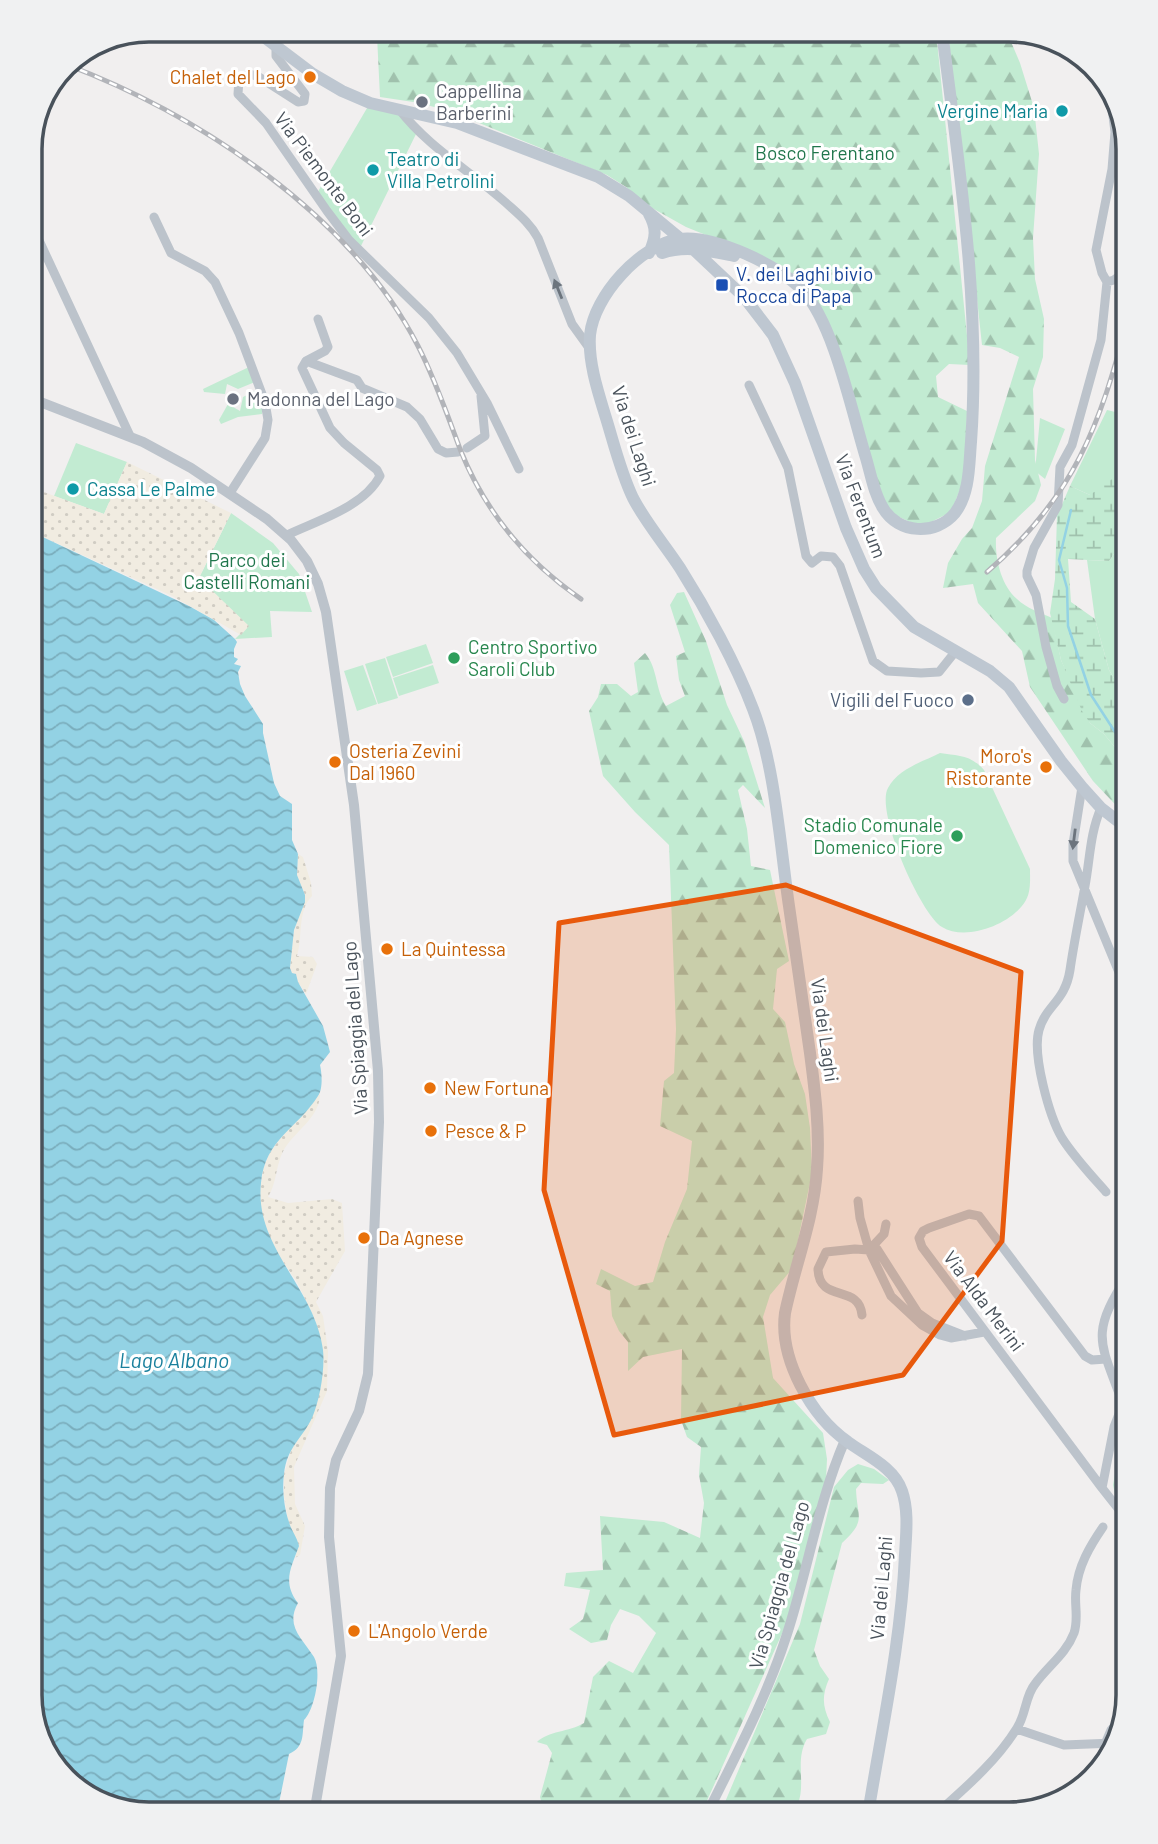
<svg xmlns="http://www.w3.org/2000/svg" width="1158" height="1844" font-family="Barlow,sans-serif">
<style>
.green{fill:#c2ebd2}
.forest{fill:url(#forest-firs)}
.wetland{fill:url(#wetland-marsh)}
.sand{fill:url(#sand-dots)}
.water{fill:url(#water-waves)}
.lines{fill:none;stroke-linecap:round;stroke-linejoin:round}
.stream{stroke:#93d2e4;stroke-width:2.5}
.minor{stroke:#bcc3cb;stroke-width:9}
.tertiary{stroke:#bcc3cb;stroke-width:10}
.secondary{stroke:#bec7d1;stroke-width:12}
.rail-casing{stroke:#b2b4b9;stroke-width:5}
.rail{stroke:#fff;stroke-width:2.5;stroke-dasharray:8;stroke-linecap:butt}
.oneway{fill:#6c747d}
.marked{fill:#e8590c;fill-opacity:0.2;stroke:#e8590c;stroke-width:5;stroke-linejoin:round}
.food-dot{fill:#e8710a;stroke:#fff;stroke-width:2.5}
.worship-dot{fill:#6b7280;stroke:#fff;stroke-width:2.5}
.culture-dot{fill:#0f9aa8;stroke:#fff;stroke-width:2.5}
.transit-dot{fill:#1a4fb4;stroke:#fff;stroke-width:2.5}
.leisure-dot{fill:#2e9e5b;stroke:#fff;stroke-width:2.5}
.service-dot{fill:#5c6f8a;stroke:#fff;stroke-width:2.5}
.labels{text-anchor:middle;stroke-width:6;stroke-linejoin:round;paint-order:stroke}
.food-label{font-size:19px;fill:#c56008;stroke:#fff;text-anchor:start}
.worship-label{font-size:19px;fill:#5b616d;stroke:#fff;text-anchor:start}
.culture-label{font-size:19px;fill:#0d838f;stroke:#fff;text-anchor:start}
.park-label{font-size:19px;fill:#20764c;stroke:#fff}
.street-label{font-size:19px;fill:#49525b;stroke:#fff}
.transit-label{font-size:19px;fill:#164399;stroke:#fff;text-anchor:start}
.leisure-label{font-size:19px;fill:#27864d;stroke:#fff;text-anchor:start}
.service-label{font-size:19px;fill:#4e5e75;stroke:#fff;text-anchor:end}
.water-label{font-size:21px;font-style:italic;fill:#1a809d;stroke:#fff}
.rim{fill:none;stroke:#49525b;stroke-width:3.5}
</style>
<defs>
<pattern id="forest-firs" width="22" height="20" patternUnits="userSpaceOnUse" patternTransform="scale(1.75)"><rect width="22" height="20" fill="#c2ebd2"/><path d="M5 1l3.5 6h-7zM16 11l3.5 6h-7z" fill="#a0c1ad"/></pattern>
<pattern id="wetland-marsh" width="20" height="14" patternUnits="userSpaceOnUse" patternTransform="scale(1.75)"><rect width="20" height="14" fill="#c2ebd2"/><path d="M1 5h8M5 5V1M11 12h8M15 12V8" fill="none" stroke="#a0c1ad"/></pattern>
<pattern id="sand-dots" width="8" height="8" patternUnits="userSpaceOnUse" patternTransform="scale(1.75)"><rect width="8" height="8" fill="#f1ece1"/><path d="M2 2h.1M6 6h.1" fill="none" stroke="#d0ccc3" stroke-width="1.8" stroke-linecap="round"/></pattern>
<pattern id="water-waves" width="16" height="10" patternUnits="userSpaceOnUse" patternTransform="scale(1.75)"><rect width="16" height="10" fill="#93d2e4"/><path d="M0 5q4-4 8 0t8 0" fill="none" stroke="#7aadbc"/></pattern>
</defs>
<rect width="100%" height="100%" fill="#f1efef"/>
<path class="green" d="M 370,103 L 399,109 L 418,130 L 359,250 L 316,195 Z
M 249,367 L 255,382 L 238,389 L 227,384 L 225,394 L 204,392 L 203,389 Z
M 257,390 L 262,405 L 262,414 L 238,417 L 221,424 L 219,420 L 228,404 L 240,411 L 243,397 Z
M 1107,410 L 1128,415 L 1128,520 L 1124,502 L 1090,495 L 1070,486 Z
M 1040,418 L 1065,429 L 1045,479 L 1035,471 Z
M 76,443 L 127,462 L 104,514 L 54,496 Z
M 231,513 L 273,543 L 299,574 L 312,612 L 270,611 L 272,637 L 235,639 L 248,626 L 199,578 Z
M 1128,534 L 1128,701 L 1109,670 L 1095,619 L 1087,560 L 1109,561 Z
M 426,644 L 433,663 L 393,677 L 386,657 Z
M 385,658 L 398,698 L 378,704 L 365,664 Z
M 363,665 L 377,704 L 357,711 L 344,671 Z
M 433,665 L 439,683 L 399,696 L 393,678 Z
M 940,753 C 957,756 970,754 984,770 L 1030,869 C 1030,879 1031,891 1026,900 C 1013,924 966,942 942,927 C 920,913 875,811 888,788 C 898,769 922,762 940,753 Z
M 1125,1417 L 1128,1423 L 1128,1512 L 1115,1494 L 1113,1485 Z"/>
<path class="forest" d="M 1006,30 L 1020,63 L 1034,108 L 1039,154 L 1033,238 L 1035,279 L 1044,319 L 1043,357 L 1033,389 L 1035,460 L 1041,485 L 1035,501 L 996,538 C 995,559 1001,585 1017,599 C 1026,608 1041,613 1052,618 L 1061,660 L 1090,723 L 1104,734 L 1128,763 L 1128,818 L 1093,781 L 1030,687 L 1022,651 L 978,603 L 973,584 L 943,588 L 948,563 L 962,539 L 972,528 L 982,501 L 985,466 L 1019,357 L 1000,348 L 982,345 L 948,31 Z
M 936,31 L 970,365 L 949,364 L 936,376 L 938,397 L 967,411 L 965,477 L 951,512 L 921,527 L 888,512 L 823,311 L 805,284 L 783,266 L 686,227 L 645,204 L 626,187 L 607,175 L 452,112 L 420,103 L 380,97 L 377,36 Z
M 684,592 L 706,641 L 727,705 L 744,741 L 765,808 L 743,785 L 738,790 L 747,829 L 751,866 L 770,870 L 789,961 L 777,969 L 773,1009 L 785,1022 L 794,1064 L 805,1094 L 810,1128 L 812,1173 L 792,1269 L 770,1295 L 763,1317 L 773,1378 L 823,1433 L 827,1459 L 826,1480 L 789,1618 L 701,1814 L 545,1814 L 540,1797 L 552,1753 L 547,1745 L 537,1742 C 548,1731 569,1732 584,1723 L 593,1677 L 609,1661 L 633,1673 L 656,1633 L 639,1616 L 620,1609 L 611,1625 L 607,1640 L 591,1643 L 569,1629 L 583,1619 L 590,1590 L 564,1586 L 566,1573 L 603,1570 L 600,1516 L 664,1522 L 700,1538 L 704,1503 L 699,1475 L 701,1447 L 687,1437 L 681,1420 L 682,1349 L 643,1357 L 628,1371 L 628,1342 L 619,1331 L 612,1316 L 610,1291 L 596,1284 L 601,1269 L 635,1286 L 653,1282 L 665,1242 L 687,1189 L 692,1141 L 660,1126 L 664,1081 L 674,1073 L 676,1029 L 669,845 L 635,812 L 603,776 L 589,711 L 598,697 L 601,684 L 617,684 L 631,696 L 638,692 L 634,663 L 645,653 C 658,668 655,689 666,706 L 685,696 L 679,680 L 676,656 L 685,652 L 670,605 L 677,593 Z
M 858,1464 L 874,1469 L 889,1480 L 883,1484 L 861,1483 L 856,1489 C 857,1518 867,1520 842,1543 L 814,1650 L 820,1666 L 829,1679 C 822,1695 822,1706 830,1722 L 826,1734 L 807,1739 C 794,1761 807,1784 797,1806 L 773,1803 L 769,1814 L 720,1814 L 800,1624 L 834,1487 L 848,1470 Z"/>
<path class="wetland" d="M 1112,479 L 1124,502 L 1128,534 L 1109,561 L 1068,559 L 1071,602 L 1095,619 L 1109,670 L 1128,701 L 1128,763 L 1104,734 L 1090,723 L 1082,711 L 1061,660 L 1050,613 L 1055,579 L 1057,516 L 1070,486 L 1090,495 Z"/>
<path class="sand" d="M 127,462 L 231,513 L 199,578 L 249,626 L 241,635 L 172,596 L 30,531 L 30,487 L 104,514 Z
M 298,854 L 303,857 L 311,883 L 312,896 C 297,911 303,937 297,956 L 313,957 L 317,964 L 306,994 L 298,982 L 296,974 L 292,973 L 290,968 L 294,930 L 305,902 L 305,895 L 297,876 Z
M 320,1094 C 320,1115 299,1129 287,1145 C 275,1161 278,1182 268,1197 L 288,1203 L 332,1199 L 342,1203 L 345,1251 L 316,1302 L 323,1316 L 328,1351 L 327,1391 L 294,1467 L 295,1504 L 305,1526 L 300,1555 L 295,1558 L 299,1546 L 288,1521 L 284,1496 L 284,1474 L 293,1444 L 311,1419 L 316,1322 L 297,1282 L 277,1253 L 265,1229 L 261,1213 L 260,1191 L 263,1170 L 269,1154 L 286,1130 Z"/>
<path class="water" d="M 30,531 L 189,606 L 214,620 L 235,639 L 237,642 L 234,649 L 234,657 L 238,659 L 234,664 L 241,666 L 238,672 L 240,684 L 245,696 L 263,724 L 263,733 L 274,783 L 280,796 L 292,804 L 292,840 L 298,854 L 297,875 L 305,895 L 305,902 L 294,930 L 290,968 L 292,973 L 296,974 L 298,982 L 323,1026 L 330,1052 L 320,1065 C 322,1074 323,1089 318,1096 C 298,1128 265,1139 261,1183 C 254,1248 315,1287 323,1350 C 325,1370 320,1399 312,1418 C 302,1439 287,1447 284,1474 C 282,1489 284,1508 289,1522 C 291,1530 297,1537 299,1546 C 291,1568 282,1582 298,1603 C 285,1626 302,1638 314,1657 C 322,1671 315,1709 304,1720 C 302,1734 305,1747 289,1754 L 279,1803 L 273,1808 L 274,1814 L 142,1814 L 83,1794 L 42,1748 L 30,1695 Z"/>
<g class="lines">
<path class="stream" d="M 1071,510 L 1059,560 L 1067,588 L 1068,626 L 1091,695 L 1128,752"/>
<path class="minor" d="M 1053,43 L 1055,47
M 276,46 L 276,56 L 305,94 L 304,101 L 298,102 L 259,77 L 250,74 L 239,80 L 238,94 L 266,123 L 327,211 L 349,240 L 429,318 L 457,353 L 487,403 L 519,469
M 1103,81 L 1112,108 L 1115,132 L 1112,169 L 1096,250 L 1102,273 L 1107,282 L 1114,280 L 1128,270
M 399,109 C 427,146 470,171 505,202 C 517,213 530,223 538,238 L 572,324 L 590,349
M 154,217 L 171,253 L 205,271 L 215,282 L 239,333 L 265,402 L 268,420 L 265,438 L 230,493
M 30,221 L 130,436
M 306,361 L 325,351 L 328,347 L 318,319
M 749,385 L 788,468 L 806,556 L 812,563 L 821,556 L 833,557 L 840,566 L 873,661 L 887,671 L 921,673 L 939,672 L 955,652
M 467,448 L 485,436 L 481,396
M 287,535 C 316,521 364,507 380,476 L 377,470 L 344,443 L 330,428 L 302,368 L 306,361 L 357,380 L 362,388 L 407,407 L 420,419 L 438,449 L 446,453 L 458,452
M 1064,699 L 1057,686 L 1046,647 L 1036,595 L 1027,576 L 1027,571 L 1034,548 L 1058,505 L 1060,467 L 1072,445 L 1101,340 L 1107,282
M 1082,787 L 1073,844 L 1073,861 L 1128,994
M 1101,808 C 1090,833 1090,859 1085,886 C 1080,914 1074,942 1070,970 C 1065,1002 1046,1005 1039,1030 C 1032,1054 1049,1116 1062,1138 C 1074,1157 1091,1175 1106,1192
M 858,1201 L 860,1218 L 869,1250
M 870,1249 L 884,1234 L 886,1224
M 877,1249 L 918,1313 L 932,1323 L 965,1336
M 862,1315 C 859,1283 819,1304 818,1269 L 826,1252 L 855,1249 L 869,1250 L 891,1296 L 922,1325 L 940,1335 L 951,1338 L 984,1332
M 1106,1359 L 1092,1360 L 1085,1356 L 979,1216 L 969,1214 L 929,1228 L 923,1231 L 919,1238 L 922,1247 L 1102,1488 L 1114,1427 L 1123,1404 C 1100,1341 1089,1335 1128,1275
M 1102,1488 L 1128,1521
M 1017,1729 L 1064,1745 L 1114,1743
M 1105,1744 L 1111,1730 L 1121,1719
M 936,1814 C 965,1788 996,1762 1017,1728 C 1026,1715 1025,1696 1035,1684 C 1048,1666 1066,1654 1074,1633 C 1079,1618 1074,1605 1076,1590 C 1078,1566 1090,1546 1103,1527"/>
<path class="tertiary" d="M 30,398 L 143,442 L 191,468 L 267,519 L 291,540 L 307,561 L 318,584 L 326,612 L 354,805 L 378,1071 L 379,1122 L 368,1374 L 359,1411 L 336,1460 L 330,1488 L 329,1537 L 341,1656 L 314,1814
M 707,1814 C 736,1755 767,1697 787,1634 C 808,1569 818,1503 845,1440"/>
<path class="secondary" d="M 264,37 L 313,74 L 342,91 L 370,103 L 457,123 L 598,177 L 629,196 L 693,249 L 744,297 L 773,335 L 795,383 L 846,528 L 864,569 L 876,588 L 914,627 L 990,671 L 1009,687 L 1061,761 L 1082,787 L 1101,808 L 1128,829
M 649,253 C 656,238 657,228 649,214
M 662,253 C 686,245 710,251 734,256
M 868,1814 C 882,1728 901,1642 905,1555 C 906,1535 909,1511 902,1491 C 894,1467 867,1456 848,1442 C 811,1416 779,1359 785,1313 C 795,1265 814,1219 817,1169 C 820,1130 815,1091 810,1053 C 803,1004 796,955 789,906 C 780,845 775,765 753,709 C 736,664 706,609 680,568 C 665,545 646,523 633,498 C 621,473 614,444 606,418 C 598,392 588,362 590,335 C 594,296 640,245 679,239 C 713,234 781,266 803,291 C 834,324 852,413 866,458 C 871,475 874,494 883,508 C 898,534 936,536 955,513 C 970,493 969,465 971,442 C 981,304 959,167 942,31"/>
<g class="rail-casing">
<path id="rail" d="M 65,64 C 200,115 351,215 418,346 C 435,379 447,414 460,449 C 485,512 526,561 581,599
M 987,572 C 1074,497 1100,426 1128,318"/>
</g>
<use href="#rail" class="rail"/>
</g>
<defs><path id="oneway-solid" d="M-6-.8H1V-3.2L6.5 0L1 3.2V.8H-6Z" transform="scale(1.75)"/></defs>
<g class="oneway">
<use href="#oneway-solid" transform="translate(558 289) rotate(-112)"/>
<use href="#oneway-solid" transform="translate(1074 839) rotate(97)"/>
</g>
<path class="marked" d="M 786,885 L 1021,972 L 1002,1241 L 903,1375 L 614,1435 L 544,1190 L 559,923 Z"/>
<g class="food-dot">
<circle cx="310" cy="77" r="7"/>
<circle cx="335" cy="762" r="7"/>
<circle cx="1046" cy="767" r="7"/>
<circle cx="387" cy="949" r="7"/>
<circle cx="430" cy="1088" r="7"/>
<circle cx="431" cy="1131" r="7"/>
<circle cx="364" cy="1238" r="7"/>
<circle cx="354" cy="1631" r="7"/>
</g>
<g class="worship-dot">
<circle cx="422" cy="102" r="7"/>
<circle cx="233" cy="399" r="7"/>
</g>
<g class="culture-dot">
<circle cx="1062" cy="111" r="7"/>
<circle cx="373" cy="170" r="7"/>
<circle cx="73" cy="489" r="7"/>
</g>
<rect class="transit-dot" x="715" y="278" width="14" height="14" rx="3.5"/>
<g class="leisure-dot">
<circle cx="454" cy="658" r="7"/>
<circle cx="957" cy="836" r="7"/>
</g>
<circle class="service-dot" cx="968" cy="700" r="7"/>
<g class="labels">
<g class="food-label">
<text x="296" y="84" text-anchor="end">Chalet del Lago</text>
<text x="349" y="758">Osteria Zevini<tspan x="349" dy="22">Dal 1960</tspan></text>
<text x="1032" y="763" text-anchor="end">Moro's<tspan x="1032" dy="22">Ristorante</tspan></text>
<text x="401" y="956">La Quintessa</text>
<text x="444" y="1095">New Fortuna</text>
<text x="445" y="1138">Pesce &amp; P</text>
<text x="378" y="1245">Da Agnese</text>
<text x="368" y="1638">L'Angolo Verde</text>
</g>
<g class="worship-label">
<text x="436" y="98">Cappellina<tspan x="436" dy="22">Barberini</tspan></text>
<text x="247" y="406">Madonna del Lago</text>
</g>
<g class="culture-label">
<text x="1048" y="118" text-anchor="end">Vergine Maria</text>
<text x="387" y="166">Teatro di<tspan x="387" dy="22">Villa Petrolini</tspan></text>
<text x="87" y="496">Cassa Le Palme</text>
</g>
<g class="park-label">
<text x="825" y="160">Bosco Ferentano</text>
<text x="247" y="567">Parco dei<tspan x="247" dy="22">Castelli Romani</tspan></text>
</g>
<g class="street-label">
<text transform="translate(324 174) rotate(53)" y="7">Via Piemonte Boni</text>
<text transform="translate(634 436) rotate(72)" y="7">Via dei Laghi</text>
<text transform="translate(861 506) rotate(69)" y="7">Via Ferentum</text>
<text transform="translate(355 1028) rotate(-94)" y="7">Via Spiaggia del Lago</text>
<text transform="translate(825 1030) rotate(82)" y="7">Via dei Laghi</text>
<text transform="translate(984 1301) rotate(53)" y="7">Via Alda Merini</text>
<text transform="translate(779 1585) rotate(-74)" y="7">Via Spiaggia del Lago</text>
<text transform="translate(881 1588) rotate(-85)" y="7">Via dei Laghi</text>
</g>
<g class="transit-label">
<text x="736" y="281">V. dei Laghi bivio<tspan x="736" dy="22">Rocca di Papa</tspan></text>
</g>
<g class="leisure-label">
<text x="468" y="654">Centro Sportivo<tspan x="468" dy="22">Saroli Club</tspan></text>
<text x="943" y="832" text-anchor="end">Stadio Comunale<tspan x="943" dy="22">Domenico Fiore</tspan></text>
</g>
<g class="service-label">
<text x="954" y="707">Vigili del Fuoco</text>
</g>
<g class="water-label">
<text x="174" y="1368">Lago Albano</text>
</g>
</g>
<path d="M0 0H1158V1844H0ZM149 42H1009A107 107 0 0 1 1116 149V1695A107 107 0 0 1 1009 1802H149A107 107 0 0 1 42 1695V149A107 107 0 0 1 149 42Z" fill="#f0f1f2" fill-rule="evenodd"/>
<path class="rim" d="M149 42H1009A107 107 0 0 1 1116 149V1695A107 107 0 0 1 1009 1802H149A107 107 0 0 1 42 1695V149A107 107 0 0 1 149 42Z"/>
</svg>
